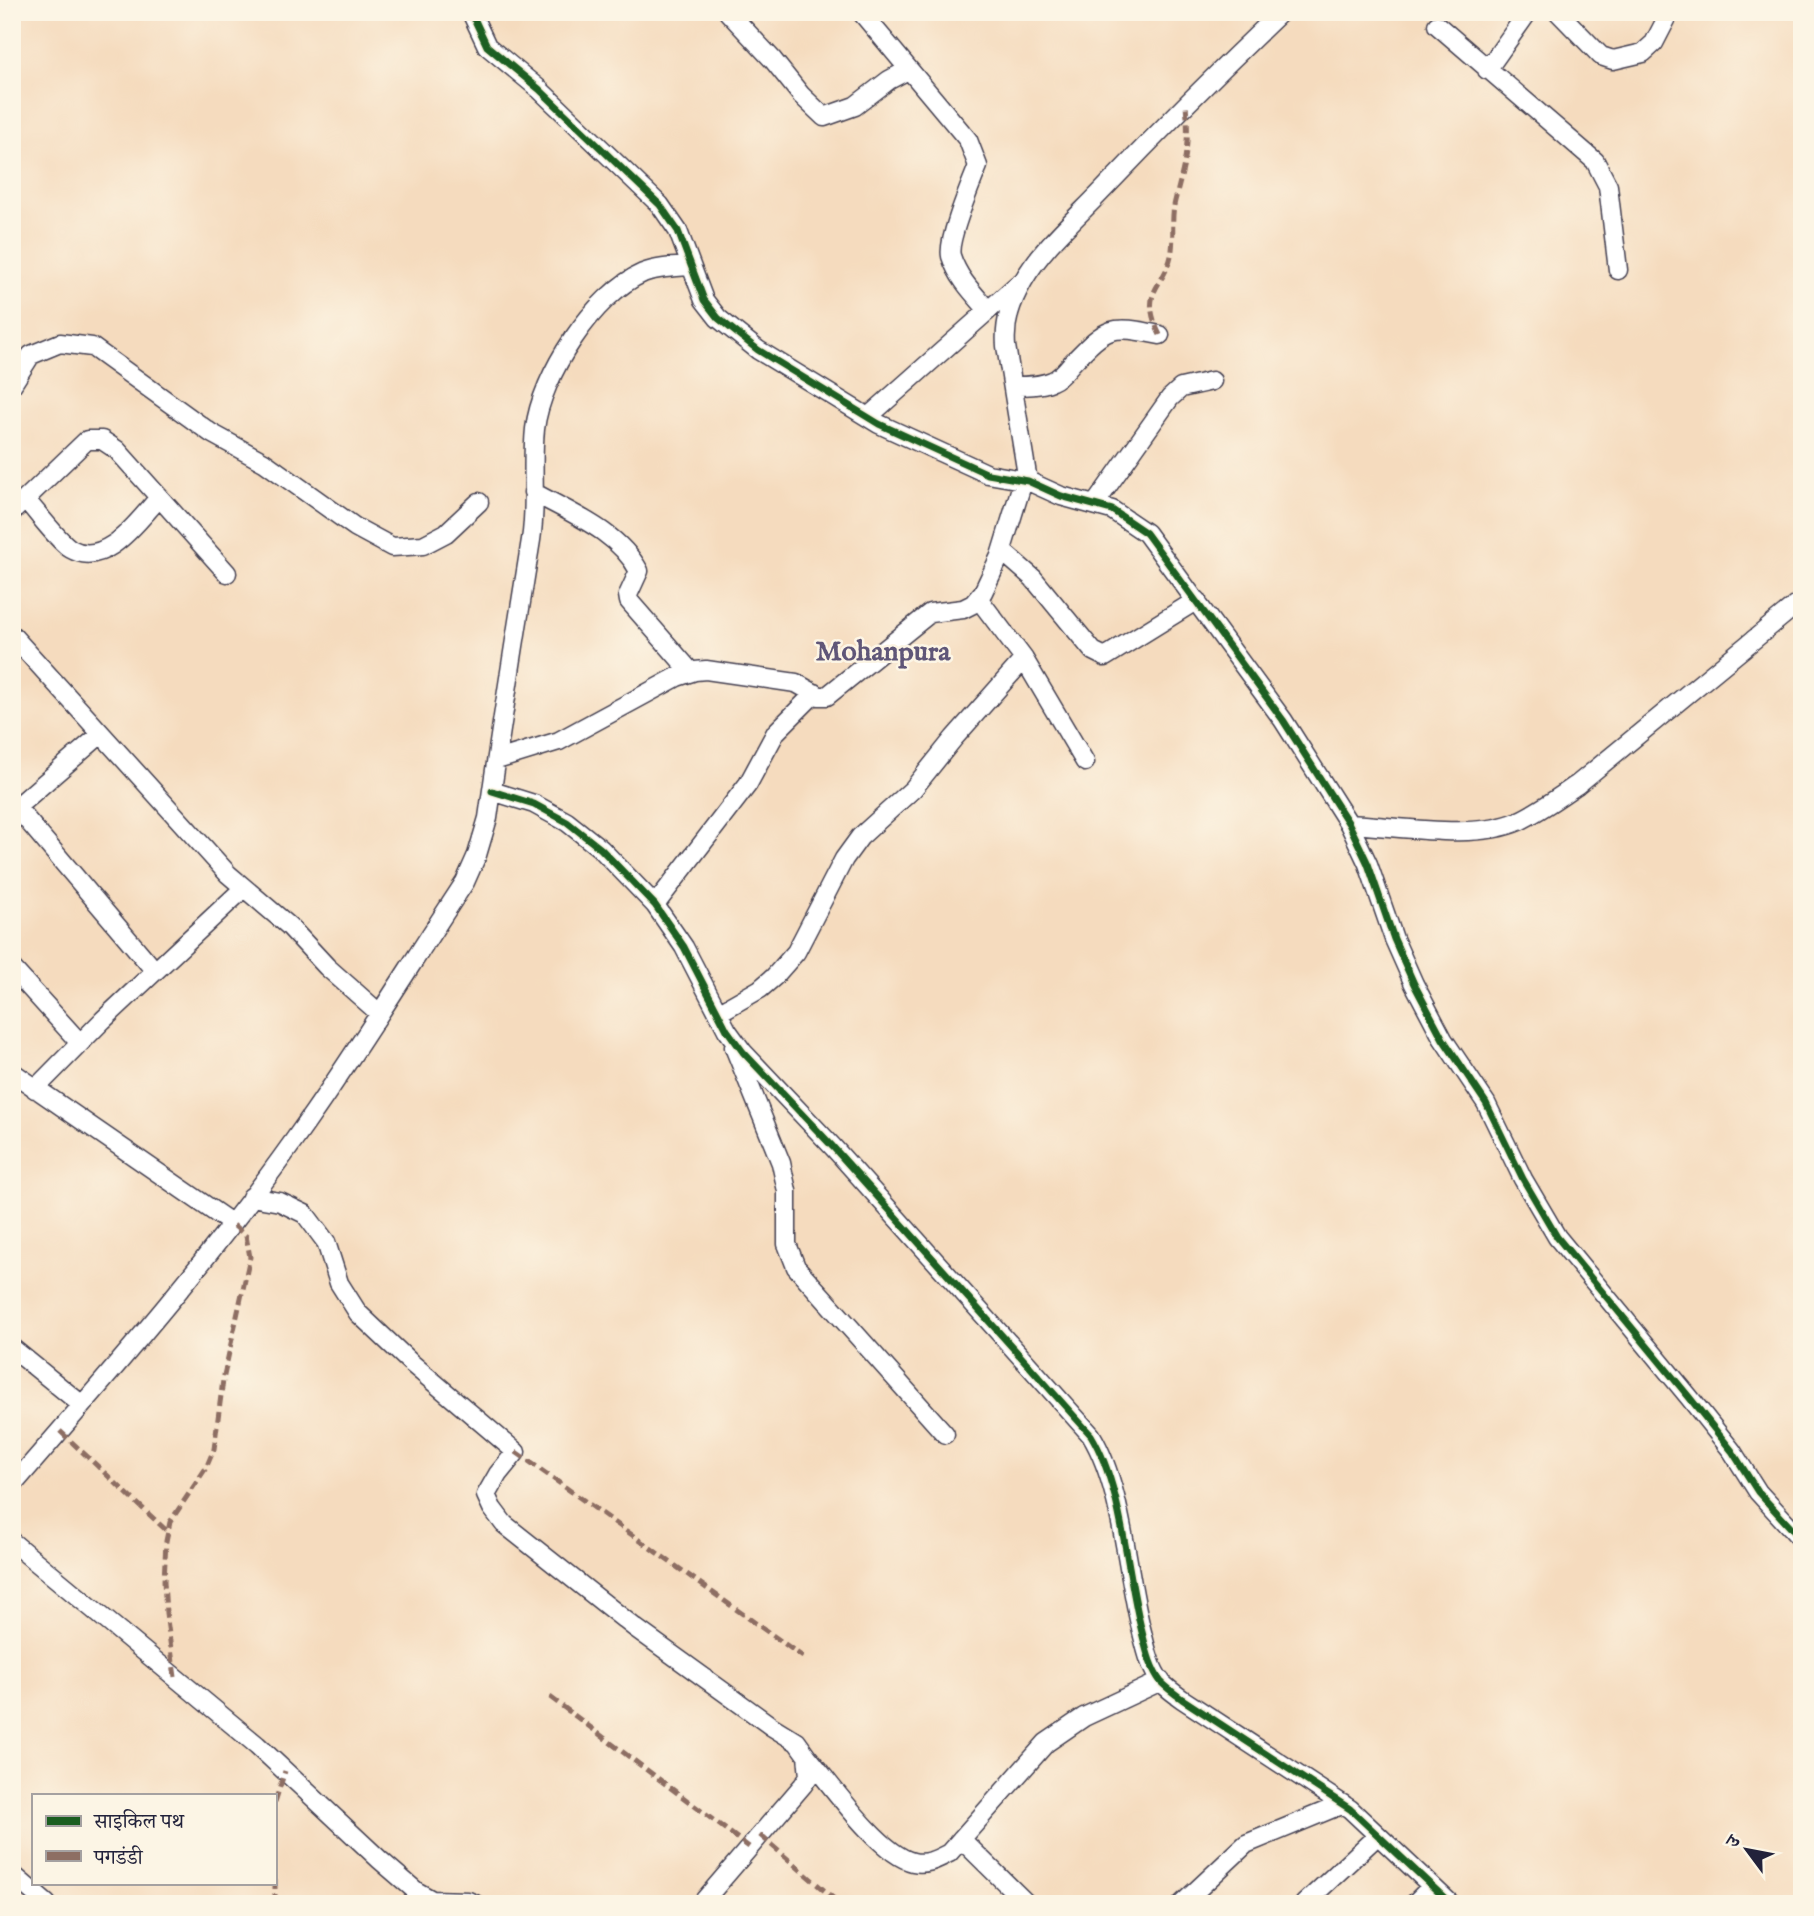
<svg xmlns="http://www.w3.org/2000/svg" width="1814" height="1916" font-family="'IM FELL English','Noto Serif Devanagari',serif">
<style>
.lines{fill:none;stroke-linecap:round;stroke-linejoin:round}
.street-casing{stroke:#423e4f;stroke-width:21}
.street{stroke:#fff;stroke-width:18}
.quiet{stroke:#8d6e63;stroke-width:5;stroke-dasharray:10 5;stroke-linecap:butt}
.cycleway-casing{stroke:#fcf5e5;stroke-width:11}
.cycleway{stroke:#1b5e20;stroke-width:7}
.labels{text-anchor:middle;stroke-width:5;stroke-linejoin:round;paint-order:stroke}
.quarter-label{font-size:28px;font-weight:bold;fill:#5f5678;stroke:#fcf5e5}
</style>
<rect width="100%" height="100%" fill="#fcf5e5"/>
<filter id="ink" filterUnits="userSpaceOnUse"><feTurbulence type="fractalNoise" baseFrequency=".0143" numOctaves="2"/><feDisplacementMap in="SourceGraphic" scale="14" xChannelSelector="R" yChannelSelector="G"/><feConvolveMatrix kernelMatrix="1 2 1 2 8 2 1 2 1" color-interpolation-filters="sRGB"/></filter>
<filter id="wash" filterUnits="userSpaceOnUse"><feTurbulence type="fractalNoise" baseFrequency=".00686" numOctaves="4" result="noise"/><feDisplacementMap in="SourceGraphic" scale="28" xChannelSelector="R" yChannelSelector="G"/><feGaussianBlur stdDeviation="1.57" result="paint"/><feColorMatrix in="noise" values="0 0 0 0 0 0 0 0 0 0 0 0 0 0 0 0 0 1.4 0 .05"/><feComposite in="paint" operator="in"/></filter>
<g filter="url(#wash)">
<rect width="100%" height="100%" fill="#f5dbbe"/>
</g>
<g filter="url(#ink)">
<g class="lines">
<g class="street-casing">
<path id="street" d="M 471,12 L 487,46 L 539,89 L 660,205 L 678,231 L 704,300 L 718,318 L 758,350 L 879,424 L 988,474 L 1028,481 L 1061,496 L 1112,510 L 1146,533 L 1283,720 L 1349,824 L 1368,864 L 1394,939 L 1414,984 L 1443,1039 L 1486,1103 L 1523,1179 L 1557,1237 L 1689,1397 L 1732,1451 L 1758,1492 L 1802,1540
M 728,12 L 773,60 L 801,95 L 824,117 L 855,106 L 889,80 L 908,70
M 861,12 L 968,140 L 978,166 C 971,184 947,240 951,256 C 958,278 973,293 988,310
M 1558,12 L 1601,56 L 1613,60 L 1643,53 L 1654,43 L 1670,12
M 1437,25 L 1595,161 L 1608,186 L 1618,270
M 1487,70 L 1528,12
M 12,385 L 31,355 L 60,343 L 92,347 L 211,433 L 264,462 L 355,527 L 392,547 L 423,545 L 446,533 L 479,502
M 1013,386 C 1026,386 1040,386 1052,381 C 1060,378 1067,369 1072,363 C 1107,327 1109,324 1160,335
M 868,417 L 1018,284
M 1028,481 L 1006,346 C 1004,322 1011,302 1023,281 C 1042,248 1074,220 1100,193 C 1159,131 1219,71 1281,12
M 533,492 C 570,513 618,531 639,571 L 628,595 L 629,601 L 691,672
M 26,500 C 37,512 59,542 71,549 C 106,569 139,519 159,498
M 1095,504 L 1170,398 L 1181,388 L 1212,381
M 12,512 L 87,440 L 102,440 L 117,450 L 227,573
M 1002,551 L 1033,578 L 1093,651 L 1105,657 L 1197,600
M 978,598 L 1024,659 L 1085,762
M 12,635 L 228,874 L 289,926 L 327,967 L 379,1013
M 497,760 L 559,741 L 677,677 L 695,671 L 706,670 L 796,683 L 819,696 L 827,696 L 930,613 L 963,609 L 973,604 L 983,592 L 1000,556 L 1023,481
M 492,791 L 534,804 L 567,822 L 601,849 L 655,905 L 684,947 L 727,1030 L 743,1052 L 833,1147 L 1091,1435 C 1123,1488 1126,1571 1142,1632 C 1146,1648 1150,1668 1161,1682 C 1167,1688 1175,1694 1182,1699 L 1350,1809 L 1451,1904
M 12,802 L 155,971
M 12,811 L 101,734
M 1349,824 C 1398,826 1474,841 1519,821 C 1540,811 1559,797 1578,784 L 1802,600
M 655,905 L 748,784 L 776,732 L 815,693
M 12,968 L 80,1043
M 718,1013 L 760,989 L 774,977 L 796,952 L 844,859 L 860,837 L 913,789 L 954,738 L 1024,659
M 734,1047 L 781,1163 L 787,1191 L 787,1244 L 796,1267 L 945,1434
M 12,1072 L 231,1223
M 35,1089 L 103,1020 L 244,888
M 251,1197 L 280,1202 L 305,1214 L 326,1242 L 339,1283 L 358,1313 L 410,1362 L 516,1452 L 498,1474 L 486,1495 L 492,1508 L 504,1524 L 634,1627 L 771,1726 L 797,1742 L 807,1756 L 809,1776 L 803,1785 L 701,1904
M 12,1348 L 82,1405
M 12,1486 C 114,1369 218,1250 307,1122 C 362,1044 412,962 465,882 L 477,855 L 488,818 C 501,725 516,633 531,540 C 537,504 531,466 535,429 C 541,376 594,294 643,273 C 658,267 675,267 690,266
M 12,1542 L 257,1745 L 380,1860 L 416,1891 L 432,1900 L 468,1901 L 475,1904
M 807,1756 C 830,1783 879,1854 913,1862 C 927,1865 937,1859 949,1853 L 1046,1743 L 1084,1717 L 1161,1681
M 961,1839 L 1027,1904
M 12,1874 L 47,1904
M 1182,1904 L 1246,1844 L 1343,1804
M 1304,1904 L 1377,1836
M 1414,1904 L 1432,1886"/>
</g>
<use href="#street" class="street"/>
<path class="quiet" d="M 1160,335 C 1137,288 1167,288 1172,250 C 1174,233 1171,217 1175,201 C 1185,161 1190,147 1186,105
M 60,1431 L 168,1532
M 516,1452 L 803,1657
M 175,1677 L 166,1613 L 164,1581 L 166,1541 L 170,1522 L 206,1468 L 214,1449 L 223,1380 L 250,1257 L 246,1236 L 231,1223
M 550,1697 L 749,1847
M 275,1802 L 285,1771
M 760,1835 L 840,1904
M 275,1904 L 275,1874
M 419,1904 L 424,1896"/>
<g class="cycleway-casing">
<path id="cycleway" d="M 471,12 L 487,46 L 539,89 L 660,205 L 678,231 L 704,300 L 718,318 L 758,350 L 879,424 L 988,474 L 1028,481 L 1061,496 L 1112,510 L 1146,533 L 1283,720 L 1349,824 L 1368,864 L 1394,939 L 1414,984 L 1443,1039 L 1486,1103 L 1523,1179 L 1557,1237 L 1689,1397 L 1732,1451 L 1758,1492 L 1802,1540
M 492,791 L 534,804 L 567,822 L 601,849 L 655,905 L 684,947 L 727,1030 L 743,1052 L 833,1147 L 1091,1435 C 1123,1488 1126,1571 1142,1632 C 1146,1648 1150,1668 1161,1682 C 1167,1688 1175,1694 1182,1699 L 1350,1809 L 1451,1904"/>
</g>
<use href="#cycleway" class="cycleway"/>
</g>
</g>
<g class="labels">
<g class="quarter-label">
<text x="883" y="660">Mohanpura</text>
</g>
</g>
<rect width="1814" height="1916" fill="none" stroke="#fcf5e5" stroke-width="42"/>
<rect x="32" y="1794" width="245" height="91" fill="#fcf5e5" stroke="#a5a1a1" stroke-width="2"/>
<rect x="46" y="1816" width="35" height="10" fill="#1b5e20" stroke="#a5a1a1" stroke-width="2"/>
<text x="94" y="1828" font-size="21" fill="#22223b">साइकिल पथ</text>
<rect x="46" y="1851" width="35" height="10" fill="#8d6e63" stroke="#a5a1a1" stroke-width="2"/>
<text x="94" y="1864" font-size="21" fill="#22223b">पगडंडी</text>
<g transform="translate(1747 1850) rotate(302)" stroke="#fcf5e5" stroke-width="5" paint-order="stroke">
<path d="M0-5L12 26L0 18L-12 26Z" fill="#22223b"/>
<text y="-10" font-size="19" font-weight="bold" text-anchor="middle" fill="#22223b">उ</text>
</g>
</svg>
